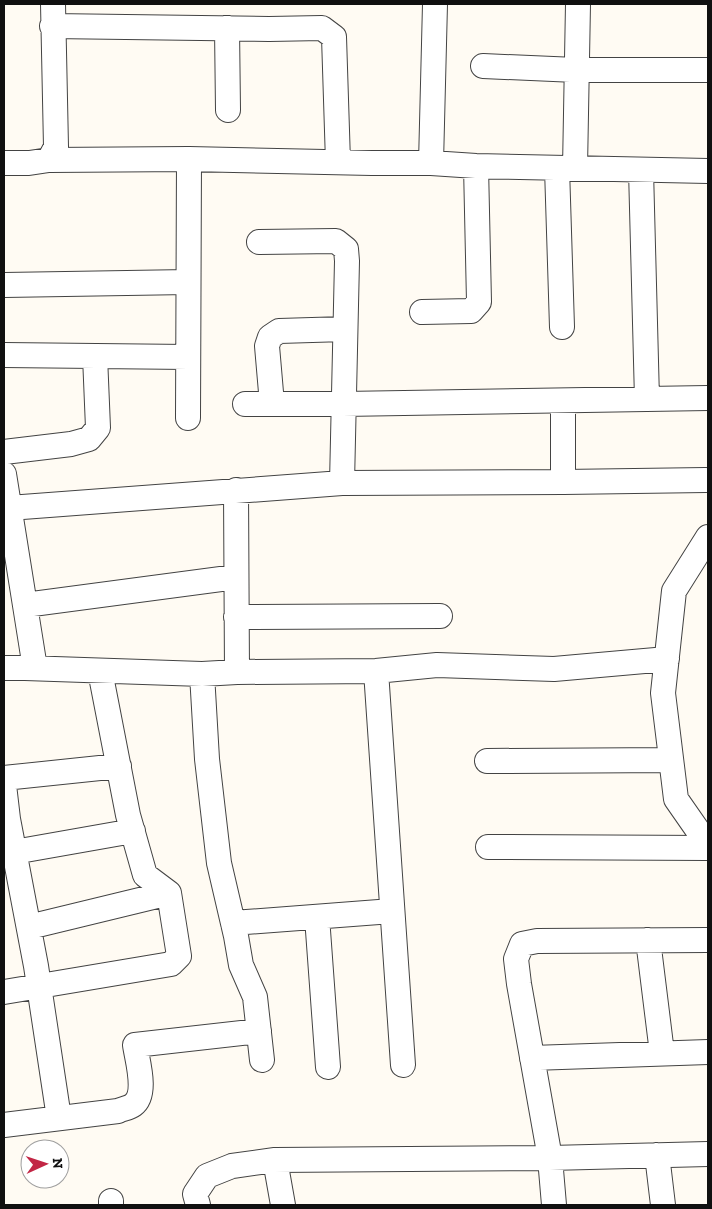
<svg xmlns="http://www.w3.org/2000/svg" width="712" height="1209" font-family="'Zilla Slab',serif">
<style>
.lines{fill:none;stroke-linecap:round;stroke-linejoin:round}
.minor-casing{stroke:#434343;stroke-width:26}
.minor{stroke:#fff;stroke-width:24}
</style>
<rect width="100%" height="100%" fill="#fffbf3"/>
<g class="lines">
<g class="minor-casing">
<path id="minor" d="M 52,26 L 269,29 L 322,28 L 334,37 L 338,162
M 227,28 L 228,110
M 483,66 L 576,70 L 708,70
M 49,160 L 189,159 L 372,163 L 431,163 L 476,166 L 708,171
M 4,163 L 29,163 L 49,160 L 56,147 L 53,4
M 431,163 L 435,4
M 557,168 L 562,327
M 575,168 L 578,4
M 641,170 L 647,399
M 259,242 L 336,241 L 346,249 L 347,261 L 342,483
M 4,285 L 188,282
M 422,312 L 471,311 L 479,302 L 476,166
M 4,355 L 188,357
M 245,404 L 343,404 L 708,398
M 272,404 L 267,346 L 270,337 L 279,331 L 345,329
M 188,418 L 189,159
M 4,452 L 71,444 L 89,439 L 98,428 L 95,356
M 4,474 L 35,668
M 563,482 L 706,480
M 236,490 L 237,672
M 9,508 L 342,483 L 563,482 L 563,401
M 708,537 L 674,591 L 663,693 L 676,799 L 708,845
M 25,605 L 236,577
M 236,617 L 440,616
M 4,668 L 25,668 L 202,674 L 237,672 L 376,671 L 437,665 L 554,669 L 667,659
M 376,671 L 403,1065
M 202,674 L 207,759 L 219,863 L 236,936 L 241,965 L 255,997 L 262,1060
M 487,761 L 671,760
M 4,778 L 119,766
M 4,785 L 8,819 L 36,966 L 59,1118
M 488,847 L 708,848
M 14,852 L 133,831
M 317,917 L 328,1067
M 233,923 L 392,911
M 29,927 L 169,893
M 648,940 L 662,1053
M 4,992 L 171,964 L 179,956 L 169,893 L 145,875 L 128,815 L 100,671
M 532,1058 L 708,1052
M 4,1125 L 118,1111 C 122,1109 129,1108 133,1105 C 148,1094 137,1060 135,1045 L 259,1031
M 657,1155 L 663,1205
M 275,1160 L 283,1205
M 111,1201 L 111,1205
M 198,1205 L 195,1194 L 207,1176 L 232,1166 L 275,1160 L 550,1158 L 708,1154
M 554,1205 L 550,1158 L 519,984 L 516,959 L 522,944 L 537,941 L 708,940"/>
</g>
<use href="#minor" class="minor"/>
</g>
<rect width="712" height="1209" fill="none" stroke="#101010" stroke-width="10"/>
<g transform="translate(45 1164) rotate(87)"><circle r="24" fill="#ffffff" stroke="#9f9f9f"/>
<path d="M0-4L9 19L0 12L-9 19Z" fill="#c22645"/>
<text y="-8" font-size="14" font-weight="bold" text-anchor="middle" fill="#101010">N</text>
</g>
</svg>
